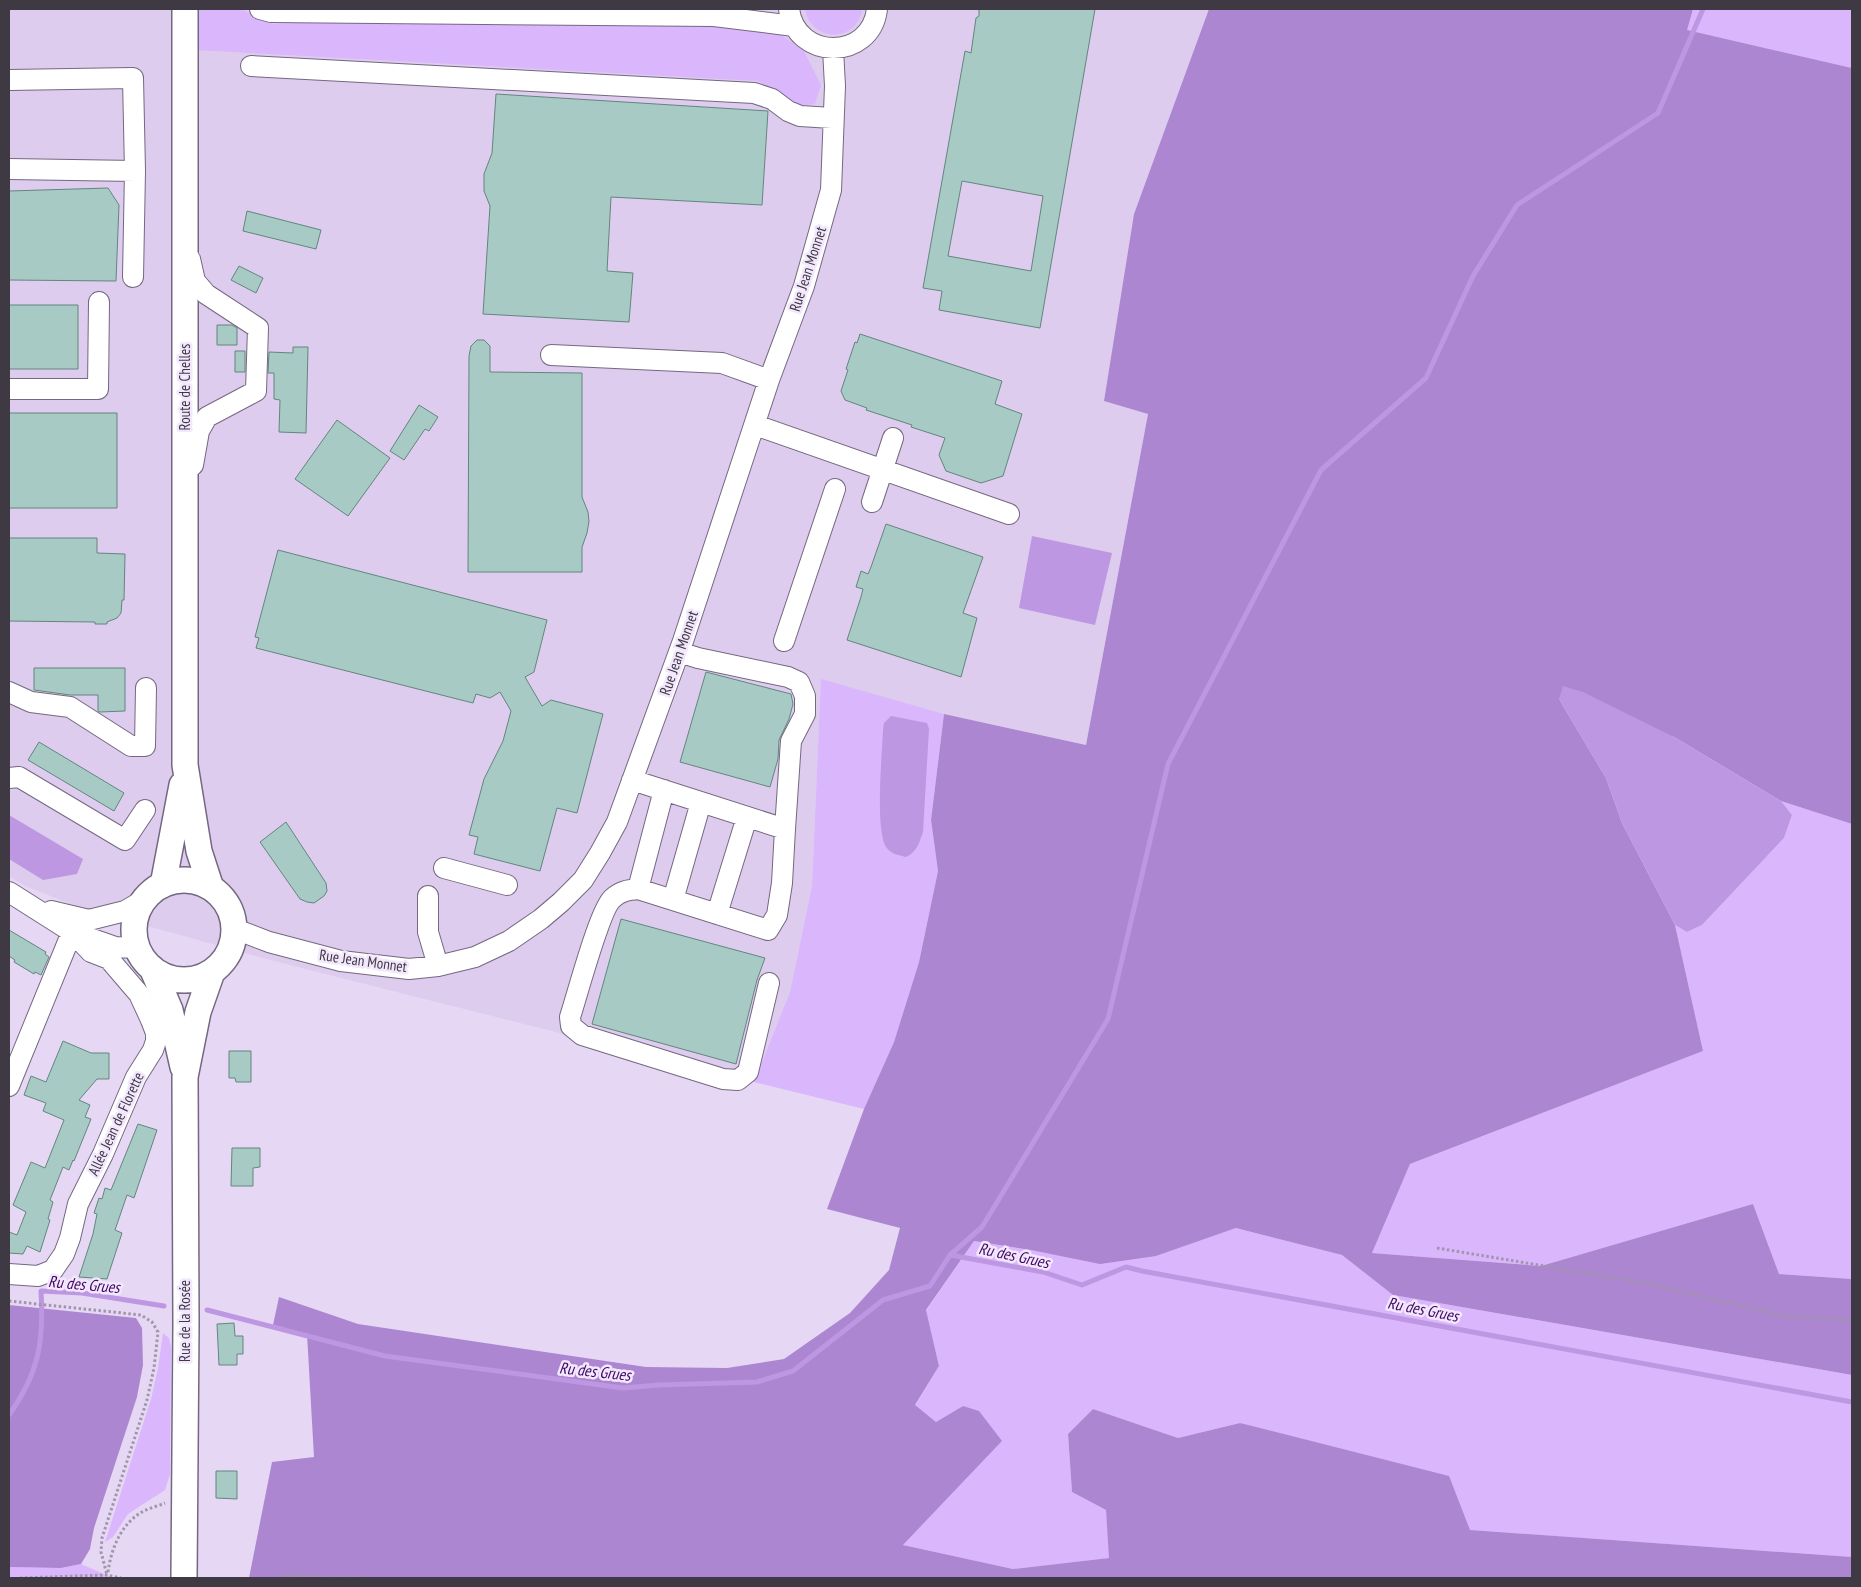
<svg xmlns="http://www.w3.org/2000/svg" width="1861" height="1587" font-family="'PT Sans Narrow',sans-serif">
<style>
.built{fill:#dce}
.green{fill:#dab6fd}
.forest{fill:#ac86d0}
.water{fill:#bd97e1}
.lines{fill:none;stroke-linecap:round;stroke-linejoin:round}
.stream{stroke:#bd97e1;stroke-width:5}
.building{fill:#a7cbc4;stroke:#63857f;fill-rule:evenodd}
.minor-casing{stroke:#746880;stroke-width:22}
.major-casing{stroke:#746880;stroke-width:28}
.path{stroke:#a096aa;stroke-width:3;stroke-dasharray:2.5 2.5;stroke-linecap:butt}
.minor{stroke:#fff;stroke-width:20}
.major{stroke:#fff;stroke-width:25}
.labels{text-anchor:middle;stroke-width:5;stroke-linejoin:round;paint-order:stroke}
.street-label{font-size:15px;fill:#3f3944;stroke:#f2e7fd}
.water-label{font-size:16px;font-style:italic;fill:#400762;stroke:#f2e7fd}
</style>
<rect width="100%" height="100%" fill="#e6d8f4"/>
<path class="built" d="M 9,9 L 1209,9 L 1134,214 L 1119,308 L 1104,401 L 1148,414 L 1086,745 L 944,714 L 821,680 L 812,886 L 790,992 L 754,1082 L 266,959 L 76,906 L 25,886 L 9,876 Z"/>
<path class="green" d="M 195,9 L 241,9 L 272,24 L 347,21 L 748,23 L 776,31 L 804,51 L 821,85 L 815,104 L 799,106 L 758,81 L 195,50 Z
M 805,9 L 862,9 C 858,43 811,43 805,9 Z
M 1693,9 L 1852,9 L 1852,68 L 1686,30 Z
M 821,679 L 944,714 L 931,820 L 938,871 L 919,962 L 894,1042 L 864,1109 L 754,1082 L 790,992 L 812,886 Z
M 1781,801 L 1852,824 L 1852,1279 L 1779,1274 L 1753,1204 L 1541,1266 L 1372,1253 L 1410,1164 L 1703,1051 L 1675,925 L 1687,932 L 1702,925 L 1784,838 L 1792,815 Z
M 1236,1228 L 1342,1255 L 1393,1295 L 1852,1375 L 1852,1557 L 1469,1530 L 1240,1423 L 1178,1438 L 1093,1409 L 1068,1434 L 1072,1492 L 1106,1510 L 1110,1558 L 1013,1569 L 903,1545 L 1002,1441 L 963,1406 L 936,1422 L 915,1406 L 939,1366 L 926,1311 L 974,1241 L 1031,1250 L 1156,1256 Z
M 163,1333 L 169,1338 L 171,1347 L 170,1474 L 165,1490 L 128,1514 L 113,1537 L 105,1542 L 151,1399 L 158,1368 Z
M 81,1564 L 113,1578 L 9,1578 L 9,1567 L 61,1568 Z"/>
<path class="forest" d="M 1209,9 L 1693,9 L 1687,30 L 1852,68 L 1852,824 L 1781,801 L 1674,737 L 1559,699 L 1606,778 L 1622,823 L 1675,925 L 1703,1051 L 1410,1164 L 1372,1253 L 1541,1266 L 1753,1204 L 1779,1274 L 1852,1279 L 1852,1375 L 1393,1295 L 1342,1255 L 1236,1228 L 1156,1256 L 1100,1264 L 1031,1250 L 974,1241 L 926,1310 L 939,1366 L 915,1405 L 936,1422 L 963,1406 L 979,1411 L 1002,1441 L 903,1545 L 1013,1569 L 1109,1558 L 1106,1510 L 1072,1492 L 1068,1434 L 1093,1409 L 1178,1438 L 1240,1423 L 1449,1476 L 1470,1530 L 1852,1557 L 1852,1578 L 249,1578 L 272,1462 L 314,1457 L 307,1334 L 273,1325 L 279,1297 L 358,1324 L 646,1367 L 727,1368 L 784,1359 L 850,1313 L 889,1270 L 900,1228 L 827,1209 L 864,1109 L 894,1042 L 919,962 L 938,871 L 931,820 L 944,714 L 1086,745 L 1148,414 L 1104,401 L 1134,214 Z
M 9,1305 L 136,1318 L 142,1328 L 143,1365 L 137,1397 L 94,1528 L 90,1549 L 81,1564 L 61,1568 L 9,1567 Z"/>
<path class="water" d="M 1032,536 L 1112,553 L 1095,625 L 1019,608 Z
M 1563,686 L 1583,692 L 1674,737 L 1781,801 L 1792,815 L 1784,838 L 1702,925 L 1687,932 L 1675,925 L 1622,823 L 1606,778 L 1559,699 Z
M 891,716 L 927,723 L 929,729 L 923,832 C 919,843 917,852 906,857 C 898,855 891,854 886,847 C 875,829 882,755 883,730 L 884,723 Z
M 9,815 L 83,859 L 77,874 L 43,880 L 9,859 Z"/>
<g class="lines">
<path class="stream" d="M 950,1255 L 1043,1272 L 1082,1285 L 1126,1267 L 1142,1271 L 1852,1402
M 207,1310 L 385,1356 L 623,1388 L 659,1385 L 757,1382 L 793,1371 L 883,1300 L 930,1286 L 950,1255 L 982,1227 L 1108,1019 L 1168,764 L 1321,470 L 1426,378 L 1473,276 L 1517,205 L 1658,113 L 1703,9
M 9,1415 C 39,1373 44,1342 41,1291 L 82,1293 L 164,1306"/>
</g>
<path class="building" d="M 979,9 L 1095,9 L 1040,328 L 939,310 L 942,291 L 923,288 L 965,51 L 971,53 L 976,18 L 979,16 ZM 962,181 L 1043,196 L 1031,271 L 948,256 Z
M 496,94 L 768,111 L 762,205 L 611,197 L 607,271 L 633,273 L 629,322 L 483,314 L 490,206 L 484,191 L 484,174 L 492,153 Z
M 108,188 L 119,205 L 116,281 L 9,280 L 9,191 Z
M 247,211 L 321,230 L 316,249 L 243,231 Z
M 239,266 L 263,278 L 256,293 L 231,280 Z
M 9,305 L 78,305 L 78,369 L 9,369 Z
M 217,325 L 232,325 L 237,328 L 237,345 L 217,345 Z
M 860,334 L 1002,381 L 995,404 L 1022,414 L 1003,476 L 981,483 L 946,471 L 939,455 L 945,438 L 911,427 L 912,425 L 866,410 L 867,408 L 845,400 L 841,391 L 848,370 L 846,369 L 855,342 L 857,343 Z
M 477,340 L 484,340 L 490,346 L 490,372 L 582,373 L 582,497 L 588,512 L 589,521 L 587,533 L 582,547 L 582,572 L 468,572 L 469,356 L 471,346 Z
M 293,347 L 308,347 L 306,433 L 279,432 L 280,400 L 274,399 L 274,373 L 268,373 L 269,352 L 293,353 Z
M 235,351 L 245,351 L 245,372 L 235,372 Z
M 419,405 L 438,417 L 429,431 L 425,429 L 404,460 L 390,451 Z
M 9,413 L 117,413 L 117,508 L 9,508 Z
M 337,420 L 390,458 L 348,516 L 295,479 Z
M 886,524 L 983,557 L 963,613 L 977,618 L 961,677 L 847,640 L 861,597 L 863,589 L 856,587 L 861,571 L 868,574 L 871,567 Z
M 9,538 L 97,538 L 97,553 L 125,554 L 124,600 L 122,600 L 121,613 L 117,618 L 107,622 L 107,624 L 95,624 L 95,622 L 9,621 Z
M 278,550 L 547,620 L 534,672 L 525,677 L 542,706 L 551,700 L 603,714 L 577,813 L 557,808 L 540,871 L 474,854 L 478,837 L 469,835 L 484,779 L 503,741 L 511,711 L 500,692 L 490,698 L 476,694 L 473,703 L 256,648 L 259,638 L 255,637 Z
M 34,668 L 125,668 L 125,711 L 100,712 L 98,711 L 98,695 L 70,695 L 34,690 Z
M 706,672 L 791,694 L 793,704 L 789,719 L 779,740 L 778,759 L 770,787 L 680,762 Z
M 39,742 L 124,793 L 114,811 L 28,760 Z
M 286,822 L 326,883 L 327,891 L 324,896 L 314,903 L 307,902 L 300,899 L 260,842 Z
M 621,919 L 765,958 L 757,980 L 736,1064 L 592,1024 Z
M 9,930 L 46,952 L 45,954 L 49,957 L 41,975 L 35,972 L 34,974 L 14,962 L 15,960 L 9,956 Z
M 63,1041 L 91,1053 L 109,1053 L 109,1079 L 97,1079 L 79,1100 L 90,1105 L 85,1117 L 91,1119 L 74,1161 L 73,1160 L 69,1170 L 63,1167 L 50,1200 L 53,1202 L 48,1219 L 50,1220 L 40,1252 L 27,1246 L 23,1254 L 9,1253 L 9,1232 L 17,1235 L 26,1212 L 13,1205 L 31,1162 L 45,1168 L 64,1120 L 43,1111 L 46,1103 L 24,1095 L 31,1076 L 46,1082 Z
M 229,1051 L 251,1051 L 251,1082 L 236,1082 L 235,1078 L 229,1078 Z
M 138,1124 L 157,1130 L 134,1198 L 127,1195 L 115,1230 L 122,1233 L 107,1279 L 79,1277 L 93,1234 L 97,1214 L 94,1213 L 99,1198 L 102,1199 L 105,1188 L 111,1190 Z
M 232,1148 L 260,1148 L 260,1167 L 253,1168 L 253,1186 L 231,1186 Z
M 234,1323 L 235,1336 L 243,1336 L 243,1354 L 237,1354 L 237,1365 L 219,1365 L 217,1324 Z
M 216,1471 L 237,1471 L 237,1499 L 216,1498 Z"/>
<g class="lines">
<g class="minor-casing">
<path id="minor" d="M 260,9 L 271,12 L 714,16 L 794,26
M 789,9 C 796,61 871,61 877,9
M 251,66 L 754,93 L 772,99 L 788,111 L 800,116 L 832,118
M 9,80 L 133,78 L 135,171
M 9,169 L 135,171 L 133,277
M 190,259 L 195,281 L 206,294 L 258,328 L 256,391 L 207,417 L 199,431 L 193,465
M 551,355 L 722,363 L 769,380
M 9,389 L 98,389 L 99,302
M 755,425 L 1009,514
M 872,502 L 893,438
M 784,641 L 835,489
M 9,692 L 31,702 L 70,707 L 131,746 L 145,746 L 146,688
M 9,778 L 19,777 L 125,840 L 145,810
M 632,780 L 785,829 L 791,741 L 805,714 L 805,696 L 799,682 L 788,677 L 698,658 L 679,652
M 664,790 L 638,889 C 628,890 621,891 613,898 C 600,908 577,996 570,1017 L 571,1026 L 582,1035 L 723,1079 L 738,1080 L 748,1072 L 769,983
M 444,868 L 507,885
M 638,889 L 768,930 L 777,915 L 782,883 L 785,829
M 9,892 L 72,932 L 115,947 L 138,948
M 428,896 L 428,932 L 438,966
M 673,900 L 701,802
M 51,911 L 89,920 L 125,911 L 144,900
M 717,914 L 747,817
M 235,929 L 269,942 L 341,961 L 409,969 L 438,966 L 475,957 L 509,941 L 541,919 L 561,902 L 583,880 L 600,853 L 617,822 L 683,641 L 769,380 L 804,286 L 831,190 L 835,86 L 833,49
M 9,1086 L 72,932 L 91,952 L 109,959 L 139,994 L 151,1020 L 156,1033 L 156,1041 L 153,1050 L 136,1077 L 103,1154 L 78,1204 L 70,1238 L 64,1254 L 53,1270 L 38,1276 L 9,1274"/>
</g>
<g class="major-casing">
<path id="major" d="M 185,9 L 185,765 L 199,851 L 211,888
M134 930a50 50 0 1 1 100 0a50 50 0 1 1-100 0Z
M 163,885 L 182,785
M 152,968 L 170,1010 L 183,1067
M 184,1578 L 186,1325 L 185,1077 L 198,1012 L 212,972"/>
</g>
<path class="path" d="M 1437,1248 L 1646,1283 L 1784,1316 L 1852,1320
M 9,1301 L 141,1315 L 152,1322 L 158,1332 L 154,1368 L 147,1400 L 102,1538 L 101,1552 L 107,1575
M 108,1572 C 111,1549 121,1524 142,1512 C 149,1508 158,1506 165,1503
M 20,1578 L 107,1575 L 121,1578
M 278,1578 L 283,1575 L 363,1578"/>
<use href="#minor" class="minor"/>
<use href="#major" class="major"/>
</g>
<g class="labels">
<g class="street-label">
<text transform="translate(808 269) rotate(-72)" y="5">Rue Jean Monnet</text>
<text transform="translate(185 387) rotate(-90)" y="5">Route de Chelles</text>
<text transform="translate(679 653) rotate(-71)" y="5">Rue Jean Monnet</text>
<text transform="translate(363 961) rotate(8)" y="5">Rue Jean Monnet</text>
<text transform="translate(116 1124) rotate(-65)" y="5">Allée Jean de Florette</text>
<text transform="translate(185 1321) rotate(-90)" y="5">Rue de la Rosée</text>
</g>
<g class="water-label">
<text transform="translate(1014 1255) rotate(12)" y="6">Ru des Grues</text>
<text transform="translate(84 1284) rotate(5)" y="6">Ru des Grues</text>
<text transform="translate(1423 1309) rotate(11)" y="6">Ru des Grues</text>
<text transform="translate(595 1371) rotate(6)" y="6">Ru des Grues</text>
</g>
</g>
<rect width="1861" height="1587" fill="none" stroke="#3f3944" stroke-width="20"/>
</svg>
